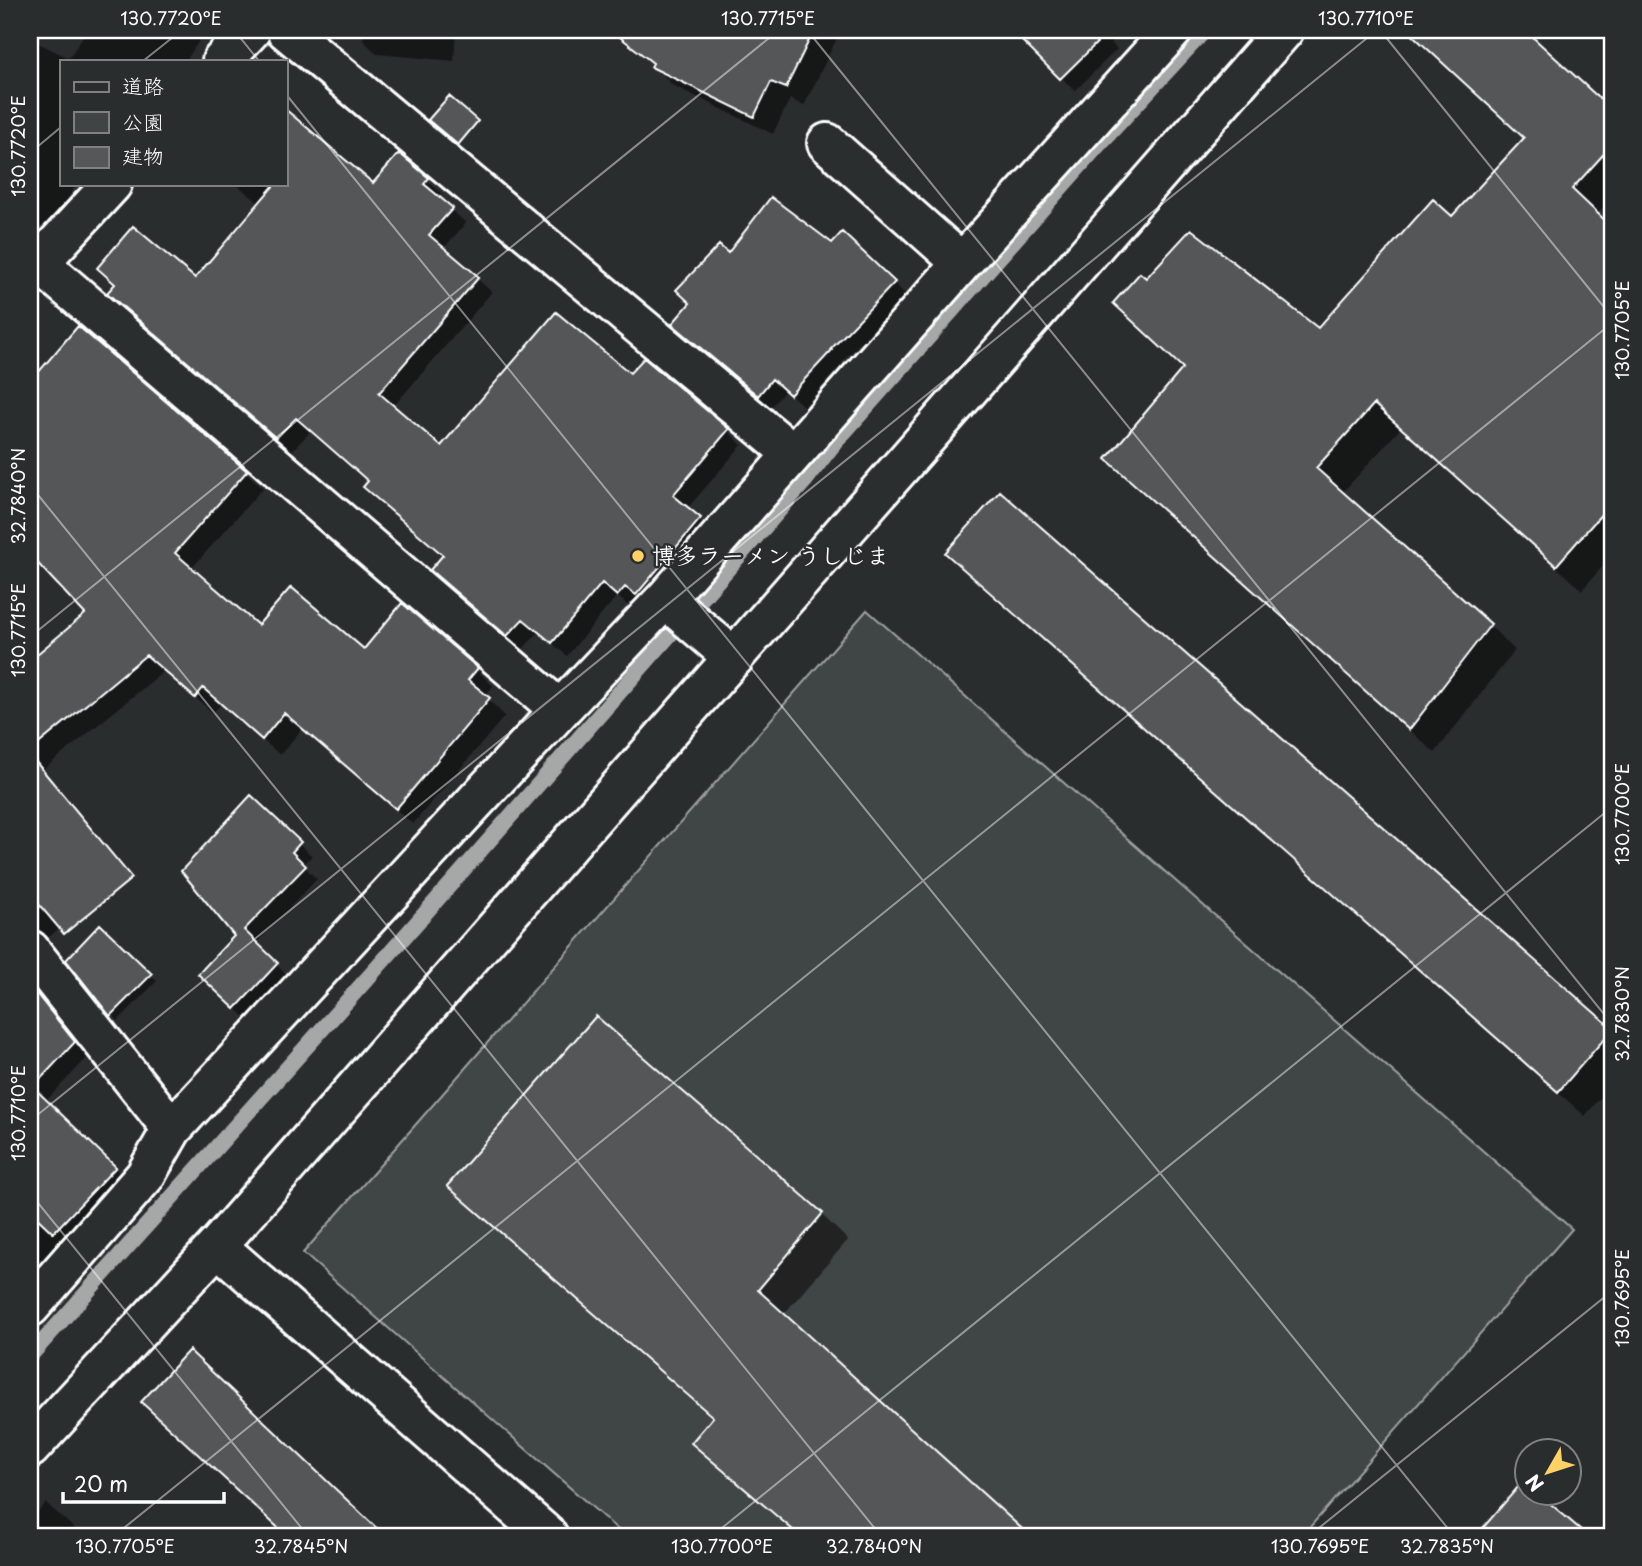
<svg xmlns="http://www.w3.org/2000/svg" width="1642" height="1566" font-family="'Playpen Sans','Klee One',sans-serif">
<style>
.green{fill:#414445;stroke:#a0a2a2;stroke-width:2}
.shadow{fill:#0007}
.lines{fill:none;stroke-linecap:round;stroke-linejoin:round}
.stream{stroke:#a6a7a7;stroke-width:16}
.building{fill:#555758;stroke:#fff;stroke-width:2}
.minor-casing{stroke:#fff;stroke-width:44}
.minor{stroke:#2a2d2e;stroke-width:38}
.ticks{fill:none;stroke:#fff;stroke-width:2;stroke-opacity:0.45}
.poi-dot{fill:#ffd166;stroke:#2a2d2e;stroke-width:2.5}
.labels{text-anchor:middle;stroke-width:5;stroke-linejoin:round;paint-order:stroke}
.poi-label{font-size:23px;font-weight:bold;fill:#fff;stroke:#2a2d2e;text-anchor:start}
.neatline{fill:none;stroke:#fff;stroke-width:2.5}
.ticks-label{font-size:18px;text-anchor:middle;fill:#fff}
</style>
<rect width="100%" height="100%" fill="#2a2d2e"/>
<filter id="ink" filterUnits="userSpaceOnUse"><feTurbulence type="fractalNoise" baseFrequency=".0143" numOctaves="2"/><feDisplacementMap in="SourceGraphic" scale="14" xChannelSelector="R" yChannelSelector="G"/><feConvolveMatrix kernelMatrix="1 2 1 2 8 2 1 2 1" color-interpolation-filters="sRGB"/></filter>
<g filter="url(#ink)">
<path class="green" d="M 867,610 L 1572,1229 L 1302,1536 L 625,1536 L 303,1253 Z"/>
<path class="shadow" d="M 87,30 L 206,30 L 186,61 L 61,61 L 61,184 L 77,184 L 47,231 L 30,219 L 30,39 L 69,58 Z
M 364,30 L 456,30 L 454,61 L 377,54 L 363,40 Z
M 608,30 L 841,30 L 804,106 L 790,99 L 773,134 L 672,85 L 654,65 Z
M 1013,30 L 1122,30 L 1111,43 L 1117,49 L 1075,91 Z
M 1417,30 L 1523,30 L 1612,112 L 1612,198 L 1597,215 L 1612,229 L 1612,556 L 1582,590 L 1401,428 L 1342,493 L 1489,625 L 1515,650 L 1435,753 L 1134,484 L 1109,459 L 1185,369 L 1146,281 L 1319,330 L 1452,219 L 1526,139 L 1414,34 Z
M 399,155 L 442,194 L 438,198 L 466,223 L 443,249 L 492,292 L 393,407 L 441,449 L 631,375 L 644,360 L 728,431 L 742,445 L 687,509 L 714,534 L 632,609 L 617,596 L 567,656 L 539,632 L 523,649 L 447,584 L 444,556 L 380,501 L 369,482 L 311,431 L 292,451 L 123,307 L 195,280 L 260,204 L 236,184 L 373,185 Z
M 832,245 L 894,283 L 906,295 L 842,362 L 843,363 L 804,407 L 786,390 L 771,407 L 687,337 L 674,324 L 728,255 Z
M 79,328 L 246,472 L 263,488 L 191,569 L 259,627 L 364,651 L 402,606 L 477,670 L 493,686 L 485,696 L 505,716 L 413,824 L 302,729 L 280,755 L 221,704 L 213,713 L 164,671 L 43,770 L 128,871 L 30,953 L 30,662 L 87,614 L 42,566 L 30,576 L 30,385 Z
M 1000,493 L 1612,1030 L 1612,1084 L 1585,1116 L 973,579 L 948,553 Z
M 251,798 L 312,856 L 303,865 L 317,879 L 255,944 L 289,977 L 248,1020 L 212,986 L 236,936 Z
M 108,935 L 157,981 L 118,1021 L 75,969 Z
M 42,1003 L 56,1017 L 88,1057 L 45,1102 L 129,1181 L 68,1245 L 61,1239 L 30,1272 L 30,1017 Z
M 596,1018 L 822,1215 L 848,1240 L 783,1315 L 1027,1536 L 798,1536 L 719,1468 L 693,1443 L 713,1419 L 475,1211 L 450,1186 Z
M 1526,1492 L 1535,1492 L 1585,1536 L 1484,1536 L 1481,1533 Z
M 46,1503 L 83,1536 L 30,1536 L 30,1521 Z"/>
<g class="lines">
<path class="stream" d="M 30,1356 L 391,952 L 805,481 L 833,445 L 1096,148 L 1205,30"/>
</g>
<path class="building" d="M 611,30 L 814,30 L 786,88 L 771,82 L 754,117 L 651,67 L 653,63 Z
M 1011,30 L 1110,30 L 1060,79 Z
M 1407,30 L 1525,30 L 1612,110 L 1612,145 L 1572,189 L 1612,227 L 1612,502 L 1556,566 L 1374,404 L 1316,468 L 1491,624 L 1409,730 L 1106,459 L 1183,368 L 1113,303 L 1140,273 L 1146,278 L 1191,229 L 1318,328 L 1433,199 L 1452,216 L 1524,138 Z
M 449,96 L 478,121 L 458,145 L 428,120 Z
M 285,109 L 373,183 L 399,153 L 429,178 L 424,184 L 453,208 L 429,235 L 479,277 L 379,393 L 441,446 L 556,312 L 630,373 L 644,358 L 729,429 L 673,495 L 701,518 L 636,595 L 625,587 L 617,596 L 602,583 L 552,643 L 523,619 L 507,636 L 430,570 L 443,555 L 363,487 L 368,481 L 296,418 L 276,438 L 107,293 L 115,284 L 97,268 L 133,226 L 195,278 L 275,184 L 285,184 Z
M 771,197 L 832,243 L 842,232 L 895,282 L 831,349 L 832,350 L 790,395 L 772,379 L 758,396 L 672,324 L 690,303 L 676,290 L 719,245 L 728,253 Z
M 78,326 L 247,471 L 175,553 L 258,625 L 291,587 L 364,649 L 402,603 L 478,668 L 468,680 L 490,698 L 396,809 L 284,713 L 262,740 L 203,688 L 195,698 L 146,655 L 30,751 L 30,660 L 85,614 L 30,555 L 30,382 Z
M 1000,491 L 1612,1028 L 1612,1030 L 1558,1092 L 945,553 Z
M 30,755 L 132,878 L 64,934 L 30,894 Z
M 251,795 L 301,842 L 292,852 L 306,866 L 244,930 L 278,963 L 235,1009 L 198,974 L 234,936 L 181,871 Z
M 100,924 L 152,974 L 110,1016 L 66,960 Z
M 35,992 L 75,1042 L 33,1087 L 116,1167 L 53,1233 L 30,1211 L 30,998 Z
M 596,1016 L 823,1213 L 758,1290 L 1030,1536 L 800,1536 L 691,1443 L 713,1417 L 447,1186 Z
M 189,1350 L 385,1536 L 287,1536 L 141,1402 Z
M 1524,1480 L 1527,1482 L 1527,1493 L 1538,1493 L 1588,1536 L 1476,1536 Z"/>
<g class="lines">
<g class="minor-casing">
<path id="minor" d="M 286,30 L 793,454
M 222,61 L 251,30
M 827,143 L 962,263
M 30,258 L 40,264 L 560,710
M 30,273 L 112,184
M 665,599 L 734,658
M 30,950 L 172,1129
M 217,1246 L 548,1536
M 30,1307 L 145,1176 L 172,1129 L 560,710 L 665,599 L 962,263 L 1173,30
M 30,1448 L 217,1246 L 1284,30"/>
</g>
<use href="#minor" class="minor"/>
</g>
</g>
<path class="ticks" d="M 234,30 L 259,61M 807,30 L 1612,1024M 1380,30 L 1612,317M 143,61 L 182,30M 285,93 L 1454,1536M 30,153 L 61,127M 30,485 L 881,1536M 30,637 L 779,30M 30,1121 L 1377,30M 30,1193 L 308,1536M 114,1536 L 1612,323M 712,1536 L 1612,807M 1309,1536 L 1612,1291"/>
<circle class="poi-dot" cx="638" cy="556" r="7"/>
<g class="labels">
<g class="poi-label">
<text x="652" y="564">博多ラーメン うしじま</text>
</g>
</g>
<rect width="1642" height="1566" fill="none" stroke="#2a2d2e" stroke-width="77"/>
<rect x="60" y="60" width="228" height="126" fill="#2a2d2e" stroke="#7f8182" stroke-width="2"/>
<rect x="74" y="82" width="35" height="10" fill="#2a2d2e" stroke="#7f8182" stroke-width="2"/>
<text x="122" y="94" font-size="21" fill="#ffffff">道路</text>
<rect x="74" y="112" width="35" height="21" fill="#414445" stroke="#7f8182" stroke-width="2"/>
<text x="122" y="130" font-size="21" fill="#ffffff">公園</text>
<rect x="74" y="147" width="35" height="21" fill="#555758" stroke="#7f8182" stroke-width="2"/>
<text x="122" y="164" font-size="21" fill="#ffffff">建物</text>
<g transform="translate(1548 1472) rotate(231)"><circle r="33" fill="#2a2d2e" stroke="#7f8182" stroke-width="2"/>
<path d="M0-5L12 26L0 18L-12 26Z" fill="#ffd166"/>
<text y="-10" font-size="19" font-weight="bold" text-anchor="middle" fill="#ffffff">N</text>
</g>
<path d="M63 1492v10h161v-10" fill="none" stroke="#ffffff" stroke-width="3.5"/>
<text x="74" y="1492" font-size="21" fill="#ffffff" stroke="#2a2d2e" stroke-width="5" paint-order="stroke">20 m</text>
<rect x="38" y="38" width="1566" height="1490" class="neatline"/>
<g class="ticks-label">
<text x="171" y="25">130.7720°E</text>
<text x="768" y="25">130.7715°E</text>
<text x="1366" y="25">130.7710°E</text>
<text transform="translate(19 146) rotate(-90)" y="6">130.7720°E</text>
<text transform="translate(1623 330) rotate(-90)" y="6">130.7705°E</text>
<text transform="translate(19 496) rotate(-90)" y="6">32.7840°N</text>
<text transform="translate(19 630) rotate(-90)" y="6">130.7715°E</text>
<text transform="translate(1623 814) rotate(-90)" y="6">130.7700°E</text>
<text transform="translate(1623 1014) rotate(-90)" y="6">32.7830°N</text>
<text transform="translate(19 1113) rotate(-90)" y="6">130.7710°E</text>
<text transform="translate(1623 1298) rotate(-90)" y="6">130.7695°E</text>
<text x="125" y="1553">130.7705°E</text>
<text x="301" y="1553">32.7845°N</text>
<text x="722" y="1553">130.7700°E</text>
<text x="874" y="1553">32.7840°N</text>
<text x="1320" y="1553">130.7695°E</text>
<text x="1447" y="1553">32.7835°N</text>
</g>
</svg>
